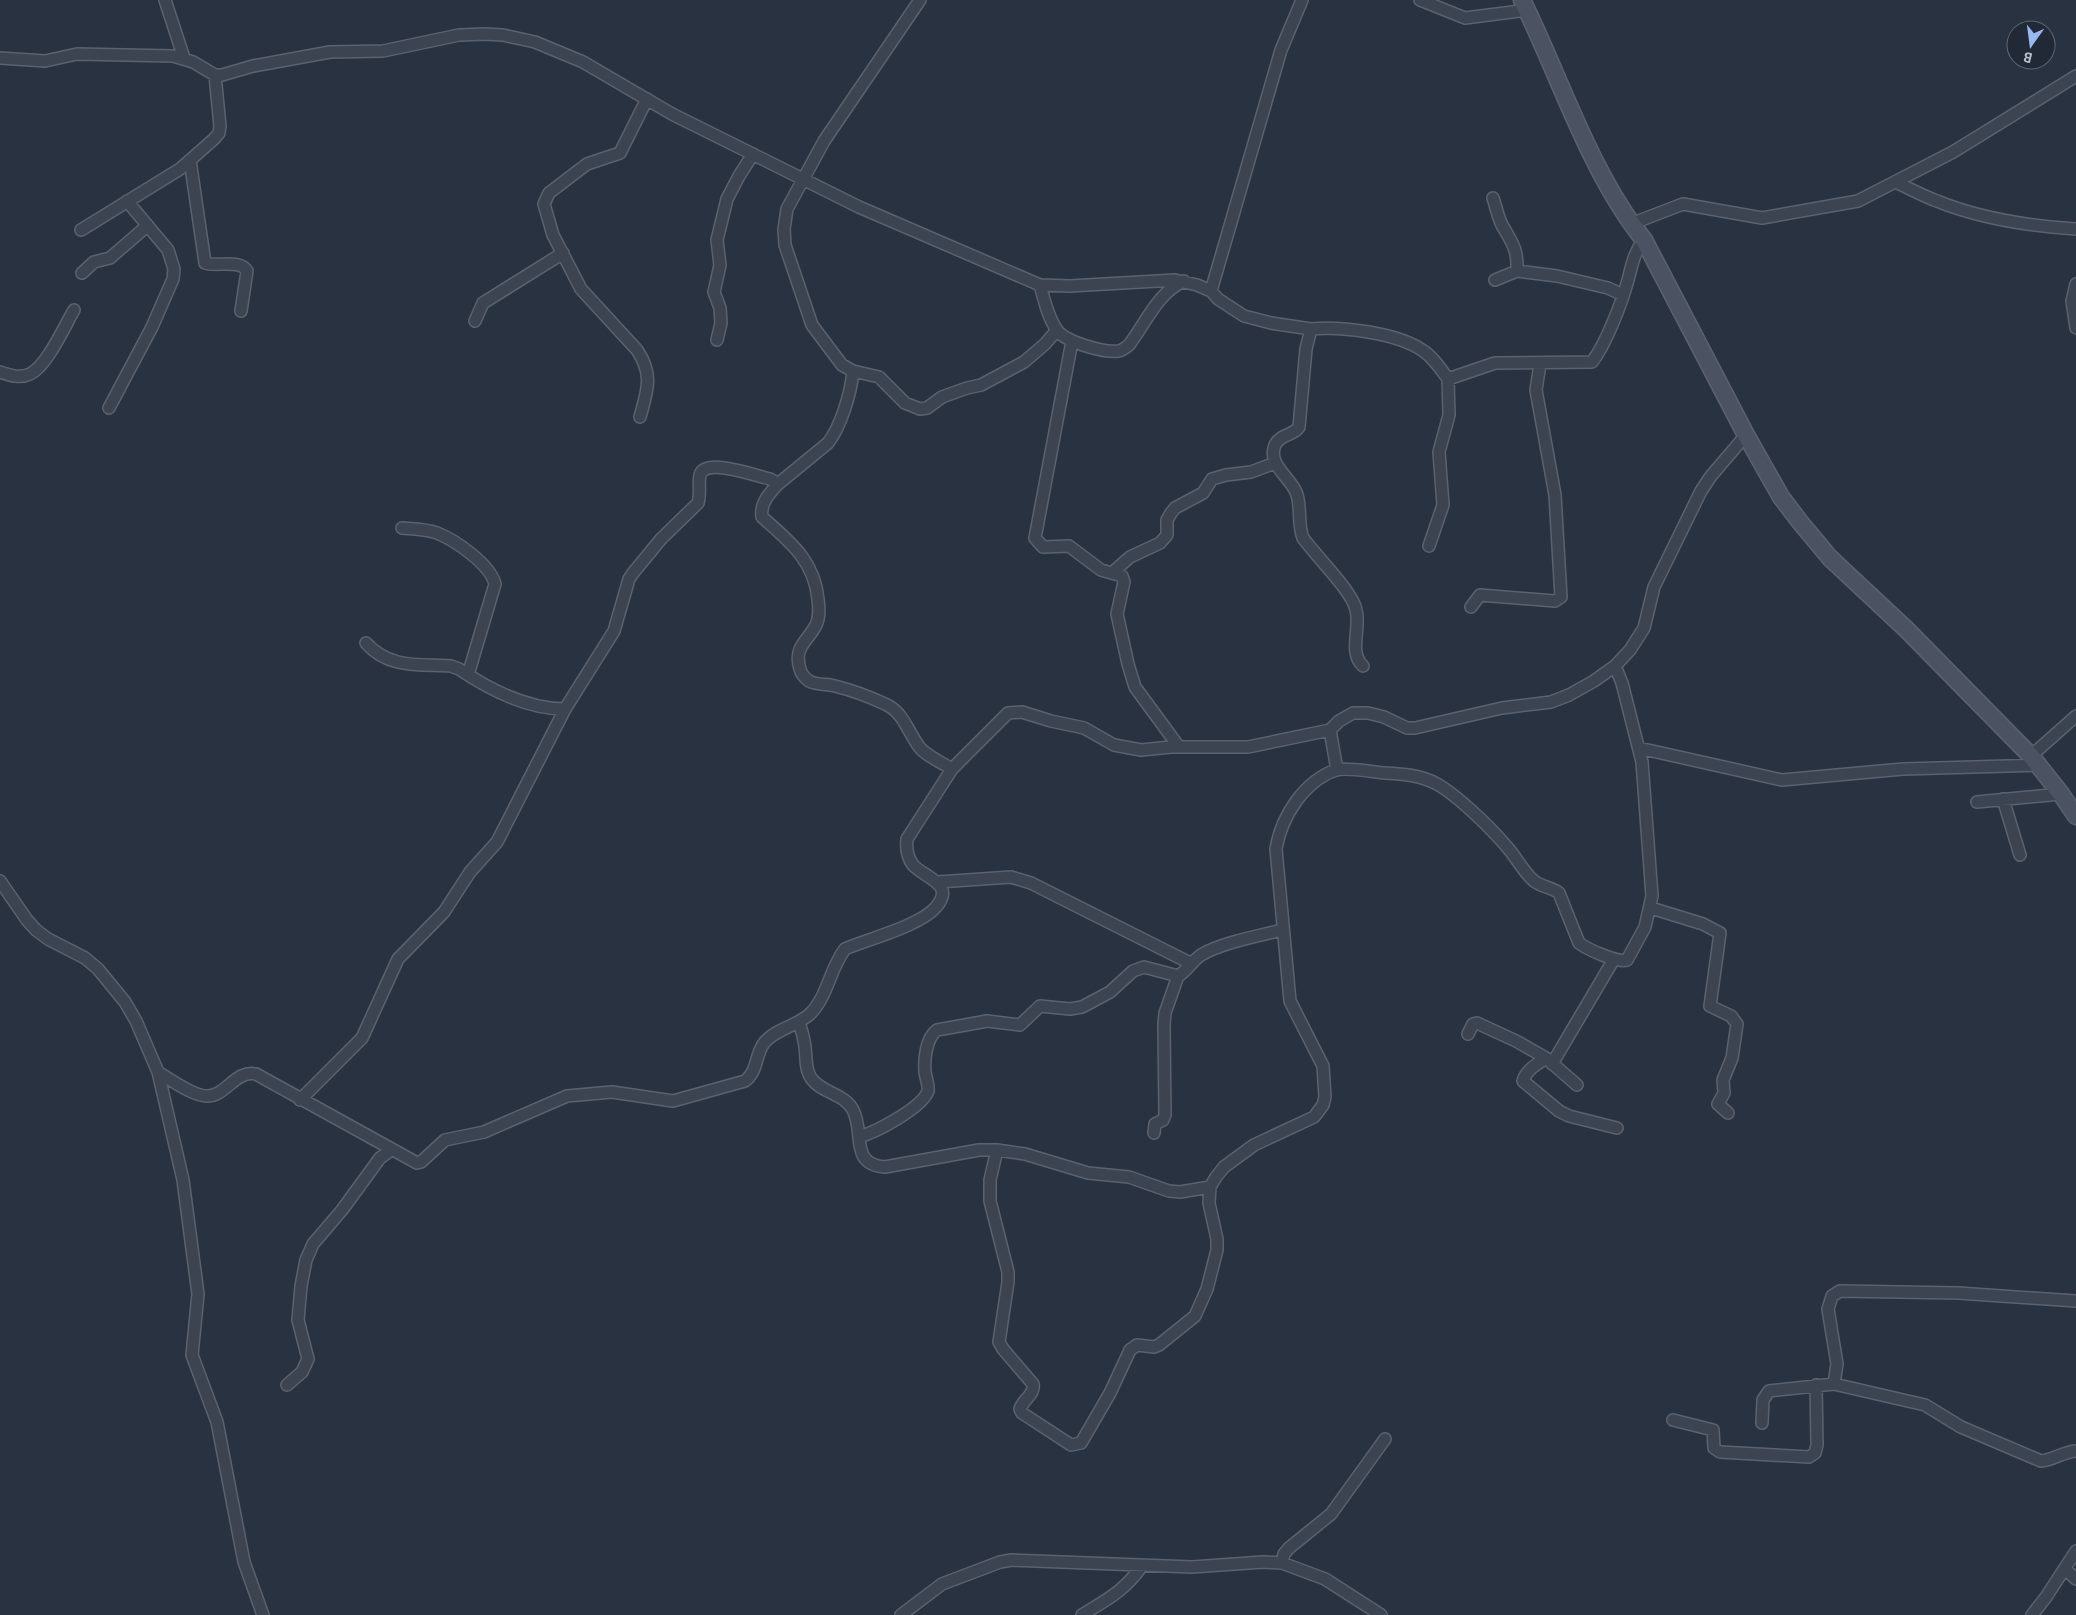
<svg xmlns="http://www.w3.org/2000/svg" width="2076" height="1615" font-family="'PT Sans',sans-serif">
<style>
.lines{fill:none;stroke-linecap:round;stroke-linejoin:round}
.street-casing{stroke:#5b626e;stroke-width:14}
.secondary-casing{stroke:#5b626e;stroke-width:19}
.street{stroke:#3d4451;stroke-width:11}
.secondary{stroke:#4b5363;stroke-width:16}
</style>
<rect width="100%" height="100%" fill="#293241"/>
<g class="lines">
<g class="street-casing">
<path id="street" d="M 165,0 L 184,58
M 920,0 L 824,141 L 787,209 L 784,229 L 785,245 L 812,325 L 842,365 L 853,371 L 879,377 L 905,403 L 920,409 L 927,408 L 942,397 L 967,388 L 981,385 L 1024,362 L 1045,344 L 1057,330
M 1420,0 L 1465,18 L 1528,10
M 0,58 L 45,61 L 77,54 L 173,56 L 193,62 L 215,75 L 222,75 L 253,66 L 330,52 L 383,51 L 459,35 L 484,34 L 503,35 L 535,42 L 583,62 L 672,114 L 859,207 L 1040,285 L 1070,286 L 1175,280 L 1197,285 L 1211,291 L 1218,299 L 1244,316 L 1271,323 L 1311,329
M 190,160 L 205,263 C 216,267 241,259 247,271 L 241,311
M 1895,182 C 1909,188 1923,196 1937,201 C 1981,219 2029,226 2076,229
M 1493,198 C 1496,207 1498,217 1502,225 C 1512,243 1518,249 1517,271
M 1631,224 L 1683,204 L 1762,218 L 1858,201 L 1953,152 L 2076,76
M 81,230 L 180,169 L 214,139 L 219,133 L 220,126 L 215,75
M 82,273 L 94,262 L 110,258 L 147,226
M 1495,280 L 1517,271 L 1557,276 L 1608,288 L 1623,295
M 2076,284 L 2072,301 L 2076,328
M 1040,285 C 1044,299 1048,318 1057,330 C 1065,342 1104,353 1119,351 C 1123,350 1125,348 1129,345 C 1145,324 1158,292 1184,281
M 1211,291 L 1281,50 L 1302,0
M 475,321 L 483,303 L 563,253
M 717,340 L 721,323 L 720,308 L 714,292 L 720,265 L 717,240 L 727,199 L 739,176 L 753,154
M 1072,341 L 1035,538 L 1043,547 L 1069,546 L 1101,570 L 1122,576 L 1124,582 L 1117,614 L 1128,664 L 1135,687 L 1179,747
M 0,372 C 9,375 20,379 30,374 C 47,366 64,327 74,310
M 109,408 L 152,327 L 173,279 L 174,269 L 168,250 L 127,201
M 640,417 C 647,391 654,375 637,350 L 581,289 L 553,235 L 544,204 L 549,193 L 587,164 L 620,153 L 647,99
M 778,484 C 769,494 760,503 762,517 C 790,542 814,560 818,599 C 819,608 820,617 816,625 C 808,641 793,647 800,669 C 801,674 805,678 809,681 C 816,685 827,684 835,686 C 851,690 870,697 885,704 C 904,712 908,733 920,748 C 928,757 941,762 952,769
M 402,528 C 414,529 426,529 437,533 C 455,540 490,564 495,584 L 468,675
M 1429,546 L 1443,505 L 1439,452 L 1449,415 L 1448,379
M 1113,572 L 1130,557 L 1160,543 L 1167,535 L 1167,520 L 1171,513 L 1175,508 L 1203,493 L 1212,479 L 1226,475 L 1251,472 L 1275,463
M 1471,607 L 1480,595 L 1555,601 L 1561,597 L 1555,495 L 1536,390 L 1540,364
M 366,643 C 389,669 420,664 451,666 L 459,669 C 490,690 527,709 565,709
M 1363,666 C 1348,652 1361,629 1356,610 C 1353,592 1315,555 1303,538 C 1297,523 1302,506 1296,492 C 1289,476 1267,464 1275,445 C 1280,434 1293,436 1299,427 L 1306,349 L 1311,329 C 1341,326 1397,333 1422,350 C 1433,357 1441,369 1448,379 L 1495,363 L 1592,362 C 1606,344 1622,302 1628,280 C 1632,265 1634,252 1644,240
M 1330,730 L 1337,770
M 1639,748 L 1782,780 L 1903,769 L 2039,765
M 2031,756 L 2076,716
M 2003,799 L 2020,855
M 1977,802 L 2061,794
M 0,881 L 27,920 L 36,930 L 48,939 L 85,958 L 98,969 L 125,1002 L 136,1021 L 158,1072 L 183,1180 L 198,1294 L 192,1355 L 217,1422 L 244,1562 L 263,1615
M 938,882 L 1011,877 L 1031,883 L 1190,963
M 1651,908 L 1703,924 L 1720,933 L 1710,1006 L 1731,1016 L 1737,1024 L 1732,1058 L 1723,1080 L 1724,1093 L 1718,1104 L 1728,1113
M 799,1023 C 801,1029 803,1034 804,1041 C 807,1052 804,1068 811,1078 C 821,1093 844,1093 853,1110 C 865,1133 849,1164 885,1167 L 979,1150 L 997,1150 L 1025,1154 L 1088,1173 L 1129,1177 L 1169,1191 L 1180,1192 L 1210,1187
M 1468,1034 L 1473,1024 L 1477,1023 L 1516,1041 L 1546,1058 L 1577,1085
M 1546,1058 C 1536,1065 1526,1070 1523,1081 L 1559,1111 L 1569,1116 L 1617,1128
M 1552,1064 L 1614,959
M 158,1072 C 170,1079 194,1097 208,1096 C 227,1095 235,1070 256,1074 L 417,1163 L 421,1162 L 445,1140 L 484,1132 L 567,1096 L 612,1092 L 673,1101 L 745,1081 C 758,1071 755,1055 764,1043 C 775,1029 797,1026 810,1014 C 828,996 830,968 845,949 C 868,939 920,926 936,907 C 956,884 925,878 913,865 C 907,857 906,848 907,839 L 952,769 L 1008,713 L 1022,712 L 1051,721 L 1084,728 L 1114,745 L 1141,750 L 1171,747 L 1248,747 L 1330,730 L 1339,721 L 1353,713 L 1368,713 L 1384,717 L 1407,728 L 1415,728 L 1502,708 L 1551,702 L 1569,695 L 1594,681 L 1615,666
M 300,1100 L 362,1038 L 398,959 L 444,912 L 470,872 L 497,842 L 565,709 L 614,631 L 629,579 L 633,573 L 661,539 L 698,503 C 701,493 698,484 700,475 C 705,457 757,476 770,479 L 778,484 L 828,443 C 841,426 851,393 853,371
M 1154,1133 L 1155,1124 L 1163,1120 L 1165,1115 L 1164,1025 L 1165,1013 L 1178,976
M 859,1137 C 876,1132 922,1108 928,1091 C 929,1085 926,1079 925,1072 C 924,1059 926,1038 937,1030 L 987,1021 L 1020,1025 L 1040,1006 L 1070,1009 L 1082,1007 L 1110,992 L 1133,971 L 1144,967 L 1178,976 C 1187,971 1192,961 1201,955 C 1221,943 1258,936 1282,930
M 997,1150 L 990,1180 L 990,1201 L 1008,1272 L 1008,1282 L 999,1342 L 1003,1349 L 1033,1384 C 1035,1395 1023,1399 1020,1409 L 1022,1413 L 1071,1445 L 1081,1443 L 1110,1393 L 1130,1350 L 1137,1345 L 1154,1347 L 1159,1345 L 1195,1316 L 1207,1289 L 1217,1250 L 1217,1239 L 1209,1203 L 1210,1187 L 1216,1177 L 1224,1167 L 1254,1145 L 1314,1117 L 1323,1105 L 1325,1097 L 1323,1066 L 1290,1001 L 1276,849 C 1281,817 1304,781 1336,770 C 1346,767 1373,772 1385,773 C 1403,774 1420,775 1437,784 C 1458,796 1491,828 1507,847 C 1516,857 1523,871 1533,880 C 1540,887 1552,887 1559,893 L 1579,943 C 1587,949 1617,963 1627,960 L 1645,927 L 1652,896 L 1642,762 L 1622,683 L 1615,666 L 1630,650 L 1644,628 L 1654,587 L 1701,491 L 1711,476 L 1746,435
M 1834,1384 L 1837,1364 L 1828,1309 L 1832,1296 L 1840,1291 L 1958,1293 L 2076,1301
M 287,1385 L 302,1372 L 308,1359 L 298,1320 L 301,1286 L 306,1260 L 313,1244 L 342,1210 L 380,1158 L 391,1150
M 1673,1420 L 1713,1430 L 1714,1448 L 1720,1452 L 1809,1457 L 1815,1453 L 1817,1445 L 1816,1385
M 1762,1423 L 1763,1400 L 1769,1391 L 1834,1384 L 1925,1405 L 1961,1427 L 2041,1461 C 2053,1460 2063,1452 2076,1451
M 1282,1563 L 1284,1554 L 1289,1548 L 1331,1514 L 1385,1439
M 2065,1569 L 2076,1579
M 901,1615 L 942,1584 L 1000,1562 L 1012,1560 L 1192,1567 L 1263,1562 L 1282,1563 L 1325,1579 L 1381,1615
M 1082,1615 C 1109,1598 1123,1592 1142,1566
M 2032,1615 L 2046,1597 L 2076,1551"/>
</g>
<g class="secondary-casing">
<path id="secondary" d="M 1522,0 C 1560,77 1590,173 1644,240 L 1746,435 L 1781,497 L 1800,522 L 1830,558 L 1906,629 L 2031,756 L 2061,794 L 2076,816"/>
</g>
<use href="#street" class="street"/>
<use href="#secondary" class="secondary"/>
</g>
<g transform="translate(2031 45) rotate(194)"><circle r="24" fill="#212936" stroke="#5e6572"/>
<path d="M0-4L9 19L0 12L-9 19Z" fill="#99b8f1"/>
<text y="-8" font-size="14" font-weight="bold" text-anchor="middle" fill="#bac0cb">B</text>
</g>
</svg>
